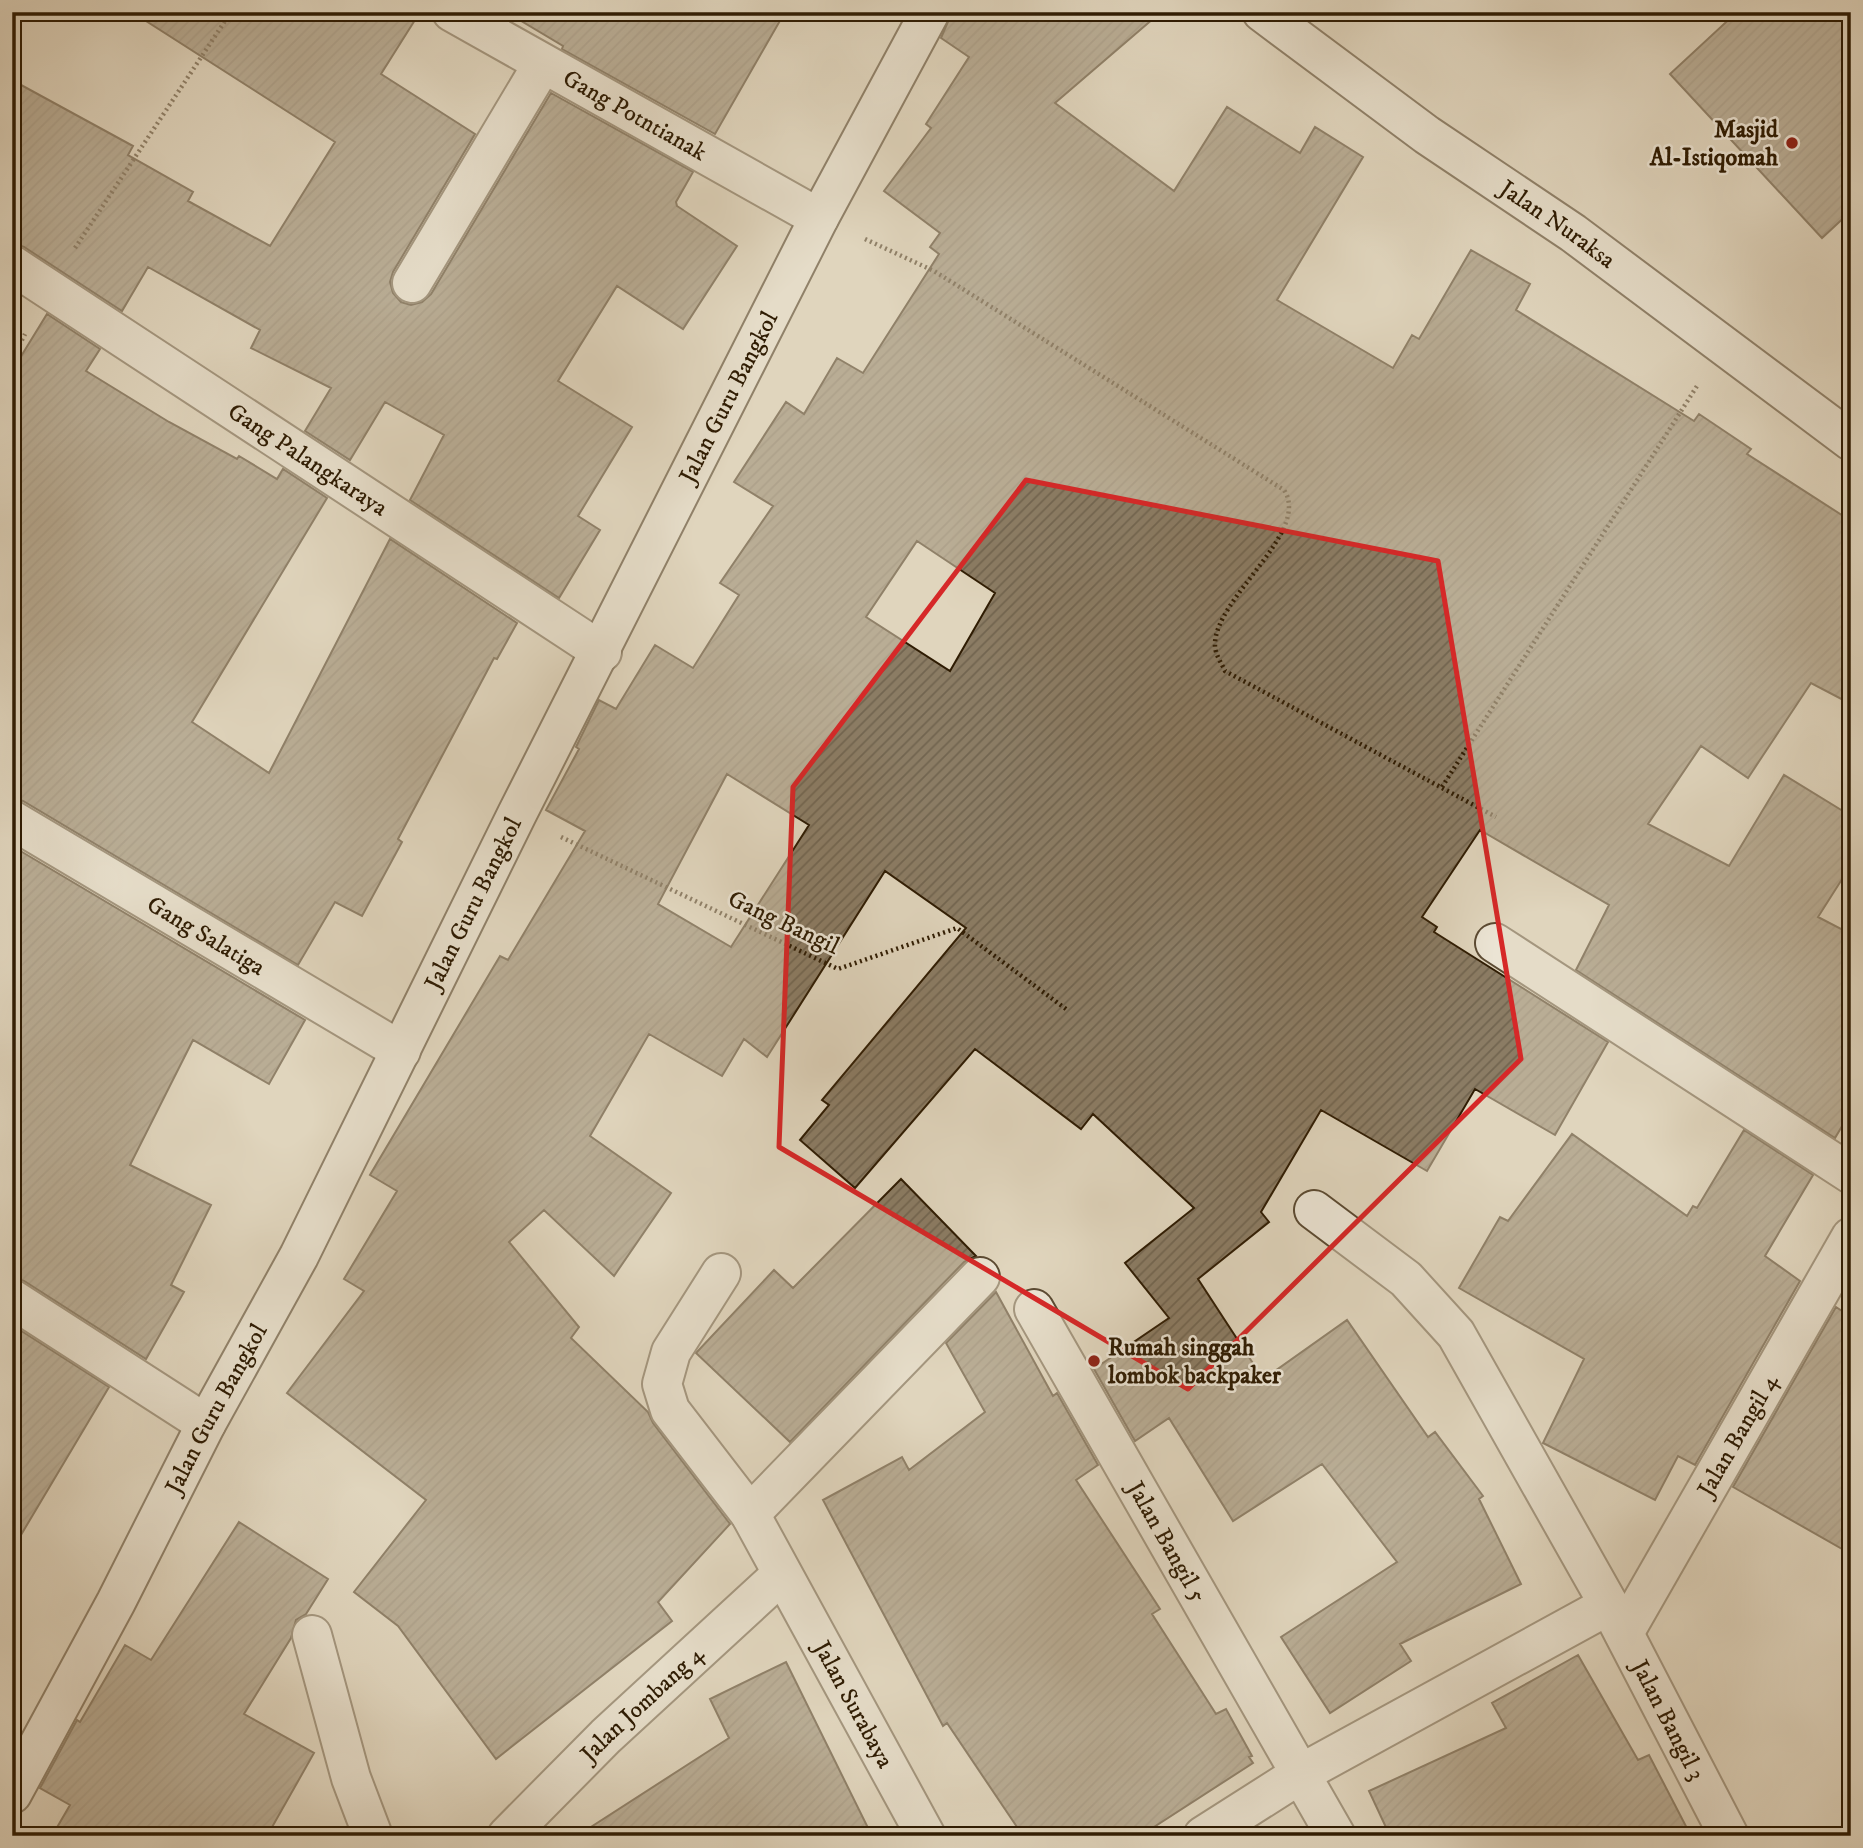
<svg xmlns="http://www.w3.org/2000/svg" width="1863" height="1848" font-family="'IM FELL DW Pica',serif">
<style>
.building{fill:url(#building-hatch);stroke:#2f1c03;stroke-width:2;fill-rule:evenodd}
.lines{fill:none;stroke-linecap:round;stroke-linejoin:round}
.street-casing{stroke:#5b4a32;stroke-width:42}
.secondary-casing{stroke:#2f1c03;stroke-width:42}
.path{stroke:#2f1c03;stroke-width:4.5;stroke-dasharray:2 3.5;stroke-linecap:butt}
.street{stroke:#ebe4d4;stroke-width:38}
.secondary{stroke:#ebe4d4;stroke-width:38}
.marked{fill:none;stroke:#d62828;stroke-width:5;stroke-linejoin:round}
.poi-dot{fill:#8f2418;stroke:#ebe4d4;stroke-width:2.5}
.labels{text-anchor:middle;stroke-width:5;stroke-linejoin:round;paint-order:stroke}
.street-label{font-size:24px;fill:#2f1c03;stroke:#ebe4d4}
.poi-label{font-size:24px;font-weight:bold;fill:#2f1c03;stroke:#ebe4d4;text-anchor:end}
</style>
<defs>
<pattern id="building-hatch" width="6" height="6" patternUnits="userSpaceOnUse" patternTransform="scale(1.75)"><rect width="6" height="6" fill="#8b7c64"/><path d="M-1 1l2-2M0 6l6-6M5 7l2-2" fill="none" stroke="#726550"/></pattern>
</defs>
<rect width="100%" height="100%" fill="#e0d5bd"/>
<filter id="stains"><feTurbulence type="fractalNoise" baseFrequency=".00286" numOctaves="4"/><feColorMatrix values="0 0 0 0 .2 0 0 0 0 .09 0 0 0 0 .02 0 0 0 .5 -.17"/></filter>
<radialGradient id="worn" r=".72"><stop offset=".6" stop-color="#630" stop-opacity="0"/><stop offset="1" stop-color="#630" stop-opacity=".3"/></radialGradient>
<path class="building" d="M 132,12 L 420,12 L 381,74 L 475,134 L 393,272 L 390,282 L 393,293 L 401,302 L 411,305 L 422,302 L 431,294 L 551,93 L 693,172 L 676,202 L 677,206 L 737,246 L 683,329 L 617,286 L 558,381 L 632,427 L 578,516 L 600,530 L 559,598 L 410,500 L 444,435 L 385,402 L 350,460 L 305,431 L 331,388 L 251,348 L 260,330 L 148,267 L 122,311 L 24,247 L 12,243 L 12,80 L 133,146 L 128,155 L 193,192 L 188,201 L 270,246 L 335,142 Z
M 506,12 L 785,12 L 715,134 L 562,49 L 563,46 Z
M 952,12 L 1161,12 L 1055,103 L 1174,191 L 1227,107 L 1300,153 L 1315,127 L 1363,157 L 1277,300 L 1393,368 L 1412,335 L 1419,339 L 1471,250 L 1530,284 L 1516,310 L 1694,421 L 1699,414 L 1751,449 L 1747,454 L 1851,521 L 1851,704 L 1811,683 L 1748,778 L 1701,746 L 1648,824 L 1729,866 L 1784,775 L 1851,816 L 1851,865 L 1818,917 L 1851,934 L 1851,1111 L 1835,1138 L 1576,970 L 1609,905 L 1480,830 L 1422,917 L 1437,927 L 1434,932 L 1608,1042 L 1555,1135 L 1475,1089 L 1427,1171 L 1321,1110 L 1261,1212 L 1269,1222 L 1198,1279 L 1260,1374 L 1265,1372 L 1268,1376 L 1347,1320 L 1428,1437 L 1435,1432 L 1483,1496 L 1479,1499 L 1521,1584 L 1400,1644 L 1411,1661 L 1330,1713 L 1281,1637 L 1397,1562 L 1322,1464 L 1233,1521 L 1169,1418 L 1135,1441 L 1094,1369 L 1169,1318 L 1125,1263 L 1194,1208 L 1093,1114 L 1081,1129 L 975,1049 L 855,1188 L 800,1140 L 829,1105 L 822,1100 L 966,928 L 885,871 L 767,1057 L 744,1039 L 722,1076 L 649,1034 L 590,1136 L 671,1193 L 614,1276 L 544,1210 L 509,1242 L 579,1327 L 571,1338 L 648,1412 L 653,1423 L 730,1524 L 658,1602 L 672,1621 L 496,1759 L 398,1626 L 354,1592 L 426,1500 L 287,1393 L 364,1291 L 344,1279 L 397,1191 L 370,1175 L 500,956 L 508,960 L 585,831 L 546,810 L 579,749 L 576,747 L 599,700 L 616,709 L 655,645 L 693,668 L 739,595 L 720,583 L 773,506 L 734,482 L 786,402 L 804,414 L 837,358 L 863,373 L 939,254 L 930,247 L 940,233 L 884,191 L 931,128 L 926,124 L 969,57 L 941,38 ZM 917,541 L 995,593 L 950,671 L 866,617 ZM 727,774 L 809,825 L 731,947 L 658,904 Z
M 1737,12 L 1851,12 L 1851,211 L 1822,238 L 1670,74 Z
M 47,314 L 100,349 L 86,371 L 169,422 L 237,459 L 239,456 L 277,479 L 283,469 L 327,498 L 192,722 L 269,773 L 390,539 L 517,623 L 497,659 L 494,658 L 398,839 L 402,842 L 362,916 L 335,902 L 298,965 L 23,801 L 12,798 L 12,371 Z
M 12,846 L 305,1020 L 269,1084 L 193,1040 L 130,1165 L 211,1205 L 171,1285 L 184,1292 L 146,1359 L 24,1281 L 12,1277 Z
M 1744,1130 L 1813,1175 L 1765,1256 L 1800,1281 L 1695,1465 L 1678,1456 L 1655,1500 L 1543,1443 L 1584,1359 L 1459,1288 L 1500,1217 L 1508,1221 L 1572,1134 L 1687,1216 L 1693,1206 L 1697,1208 Z
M 901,1179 L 976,1256 L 964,1262 L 790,1442 L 696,1353 L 774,1270 L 793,1288 Z
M 996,1292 L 1053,1396 L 1057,1393 L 1098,1465 L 1076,1480 L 1160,1609 L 1152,1614 L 1216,1714 L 1226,1709 L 1252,1756 L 1249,1757 L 1253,1763 L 1140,1836 L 1023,1836 L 947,1723 L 943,1726 L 823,1500 L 902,1457 L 909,1470 L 985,1412 L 946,1343 Z
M 1836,1307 L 1851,1317 L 1851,1554 L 1733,1487 Z
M 12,1325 L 109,1387 L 12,1550 Z
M 239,1522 L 328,1579 L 306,1614 L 296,1620 L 291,1638 L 244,1714 L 314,1753 L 267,1836 L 52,1836 L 70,1805 L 40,1788 L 77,1720 L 80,1722 L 125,1645 L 151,1660 Z
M 1578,1655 L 1638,1760 L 1649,1755 L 1691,1836 L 1390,1836 L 1369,1791 L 1506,1728 L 1492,1703 Z
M 786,1662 L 872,1836 L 577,1836 L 729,1738 L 710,1699 Z"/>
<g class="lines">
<g class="street-casing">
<g id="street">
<path id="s1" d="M 452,12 L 819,218"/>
<path id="s2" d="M 12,265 L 602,652"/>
<path d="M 412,283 L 542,65"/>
<path id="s3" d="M 12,820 L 401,1051"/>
<path d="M 1495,943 L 1851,1174"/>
<path id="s4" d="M 1314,1210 L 1406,1279 L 1456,1334 L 1609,1605 L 1729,1836"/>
<path id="s5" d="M 721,1273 L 671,1352 L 662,1384 L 670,1410 L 750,1514 L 926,1836"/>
<path d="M 12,1299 L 206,1424"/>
<path id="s6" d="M 1034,1309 L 1336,1836"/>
<path d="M 750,1514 L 980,1277"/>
<path id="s7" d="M 1624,1633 L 1851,1237"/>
<path d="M 312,1635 L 351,1778 L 373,1836"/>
<path id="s8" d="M 507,1836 L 606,1736 L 781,1575"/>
<path d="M 1203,1836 L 1302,1773 L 1609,1605"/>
</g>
</g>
<g class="secondary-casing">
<g id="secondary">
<path id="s9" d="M 1262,12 L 1427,135 L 1573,233 L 1851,441"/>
<path id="s10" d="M 12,1794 L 116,1602 L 206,1424 L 299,1256 L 517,814 L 819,218 L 930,12"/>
</g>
</g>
<path class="path" d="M 865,239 L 934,271 L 1284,490 C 1312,532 1213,599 1215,646 C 1215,654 1222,664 1225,671 L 1496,817
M 75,248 L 231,12
M 12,360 L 25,334
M 1442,787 L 1697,386
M 561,837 L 838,969 L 957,928 L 1066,1009"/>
<use href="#street" class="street"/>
<use href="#secondary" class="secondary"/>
</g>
<path d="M0 0H1863V1848H0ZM 1026,480 L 1438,561 L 1521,1059 L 1188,1389 L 779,1147 L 793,787 Z" fill="#e0d5bd" fill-opacity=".55" fill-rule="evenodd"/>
<path class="marked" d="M 1026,480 L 1438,561 L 1521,1059 L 1188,1389 L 779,1147 L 793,787 Z"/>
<g class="poi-dot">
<circle cx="1792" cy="143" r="7"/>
<circle cx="1094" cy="1361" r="7"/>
</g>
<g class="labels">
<g class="street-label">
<text dy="8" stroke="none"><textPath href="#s1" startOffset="210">Gang Potntianak</textPath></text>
<text dy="8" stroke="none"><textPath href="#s9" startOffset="364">Jalan Nuraksa</textPath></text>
<text dy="8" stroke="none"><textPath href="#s10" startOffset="1570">Jalan Guru Bangkol</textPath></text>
<text dy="8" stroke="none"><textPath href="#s2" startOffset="354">Gang Palangkaraya</textPath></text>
<text dy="8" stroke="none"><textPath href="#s10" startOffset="1003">Jalan Guru Bangkol</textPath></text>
<text transform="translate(784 922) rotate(25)" y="8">Gang Bangil</text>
<text dy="8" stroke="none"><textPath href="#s3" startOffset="226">Gang Salatiga</textPath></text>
<text dy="8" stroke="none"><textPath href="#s10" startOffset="436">Jalan Guru Bangkol</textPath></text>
<text dy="8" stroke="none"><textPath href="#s7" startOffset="228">Jalan Bangil 4</textPath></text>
<text dy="8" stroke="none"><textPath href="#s6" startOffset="268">Jalan Bangil 5</textPath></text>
<text dy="8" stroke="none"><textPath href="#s8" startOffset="189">Jalan Jombang 4</textPath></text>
<text dy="8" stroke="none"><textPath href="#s5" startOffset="502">Jalan Surabaya</textPath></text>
<text dy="8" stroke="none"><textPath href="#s4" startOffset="630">Jalan Bangil 3</textPath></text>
</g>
<g class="poi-label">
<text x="1778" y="137">Masjid<tspan x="1778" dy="28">Al-Istiqomah</tspan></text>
<text x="1108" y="1355" text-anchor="start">Rumah singgah<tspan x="1108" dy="28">lombok backpaker</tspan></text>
</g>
</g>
<rect width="1863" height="1848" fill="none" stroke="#e0d5bd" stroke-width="42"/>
<rect x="14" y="14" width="1835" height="1820" fill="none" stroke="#2f1c03" stroke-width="3.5"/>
<rect x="21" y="21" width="1821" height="1806" fill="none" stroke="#2f1c03" stroke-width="2"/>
<rect width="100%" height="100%" filter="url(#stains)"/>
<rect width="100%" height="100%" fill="url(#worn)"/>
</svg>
